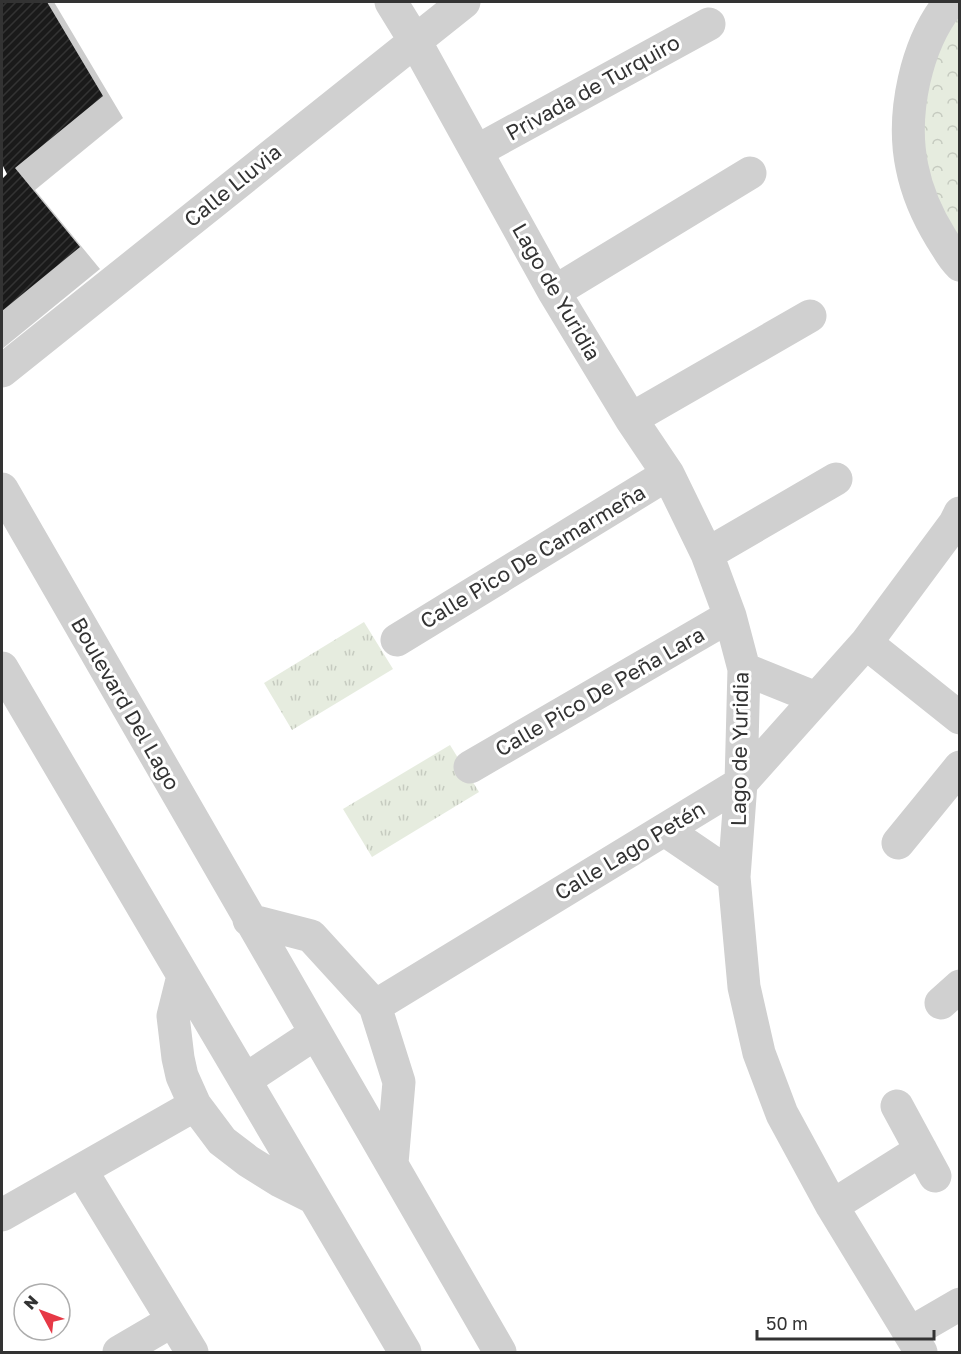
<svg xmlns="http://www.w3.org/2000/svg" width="961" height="1354" font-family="'Golos Text',sans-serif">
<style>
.grass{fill:url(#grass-tufts)}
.park{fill:url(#park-crowns)}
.shadow{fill:#0003}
.building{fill:url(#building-hatch)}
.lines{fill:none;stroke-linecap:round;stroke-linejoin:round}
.minor{stroke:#d0d0d0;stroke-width:33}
.labels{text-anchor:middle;stroke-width:6;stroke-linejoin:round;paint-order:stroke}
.street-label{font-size:21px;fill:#333;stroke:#fff}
</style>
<defs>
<pattern id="grass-tufts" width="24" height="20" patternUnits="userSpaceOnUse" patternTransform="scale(1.5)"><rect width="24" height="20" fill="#e6ecdf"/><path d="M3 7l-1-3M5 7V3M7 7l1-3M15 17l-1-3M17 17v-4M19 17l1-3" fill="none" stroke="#c6cbc0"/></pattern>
<pattern id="park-crowns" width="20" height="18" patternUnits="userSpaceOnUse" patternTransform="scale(1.5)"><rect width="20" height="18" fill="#e6ecdf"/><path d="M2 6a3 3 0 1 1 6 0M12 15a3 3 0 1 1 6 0" fill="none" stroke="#c6cbc0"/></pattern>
<pattern id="building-hatch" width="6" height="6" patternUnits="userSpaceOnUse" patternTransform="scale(1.5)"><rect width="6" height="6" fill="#1a1a1a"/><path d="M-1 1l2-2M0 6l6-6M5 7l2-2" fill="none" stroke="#333"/></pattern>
</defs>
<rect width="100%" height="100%" fill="#fff"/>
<path class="grass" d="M 364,622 L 393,669 L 292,730 L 264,683 Z
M 450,745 L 479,792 L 372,857 L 343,809 Z"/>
<path class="park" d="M 959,9 L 959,245 L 947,227 L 921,155 L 925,78 Z"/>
<path class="shadow" d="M 2,2 L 54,2 L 123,118 L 35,190 L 100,269 L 2,349 L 2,181 L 9,175 L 2,162 Z"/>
<path class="building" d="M 2,2 L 47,2 L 103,96 L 15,168 L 80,247 L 2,311 L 2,179 L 7,174 L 2,164 Z"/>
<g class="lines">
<path class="minor" d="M 391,2 L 415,41 L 554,292 L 631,419 L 668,474 L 707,554 L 730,616 L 744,669 L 741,783 L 734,877 L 744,987 L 759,1053 L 782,1114 L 832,1206 L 921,1352
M 950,2 C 916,43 901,114 912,167 C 917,192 928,217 941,238 C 947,247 952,258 960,265
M 477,151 L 709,24
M 554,292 L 750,173
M 2,371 L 464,2
M 631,419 L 810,316
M 2,489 L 500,1352
M 707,554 L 836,479
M 397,640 L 668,474
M 866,643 L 960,718
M 2,668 L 405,1352
M 744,669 L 816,698
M 470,767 L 730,616
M 665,830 L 734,877
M 898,843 L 960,767
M 249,920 L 311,936 L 375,1006 L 399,1082 L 392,1163
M 183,976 L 173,1016 L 178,1058 L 182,1076 L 195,1105 L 222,1141 L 248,1161 L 280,1181 L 314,1198
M 941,1003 L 960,986
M 375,1006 L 741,783 L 866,643 L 955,523 L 960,513
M 245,1080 L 316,1033
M 897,1106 L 935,1176
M 81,1170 L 192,1352
M 832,1206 L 921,1150
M 2,1215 L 195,1105
M 910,1333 L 960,1304
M 119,1352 L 172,1321"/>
</g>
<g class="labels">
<g class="street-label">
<text transform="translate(593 88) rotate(-29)" y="7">Privada de Turquiro</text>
<text transform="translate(233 186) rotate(-39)" y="7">Calle Lluvia</text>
<text transform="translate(556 292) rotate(60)" y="7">Lago de Yuridia</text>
<text transform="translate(533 557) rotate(-31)" y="7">Calle Pico De Camarmeña</text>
<text transform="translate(600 692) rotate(-30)" y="7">Calle Pico De Peña Lara</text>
<text transform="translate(125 704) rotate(60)" y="7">Boulevard Del Lago</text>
<text transform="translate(740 749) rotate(-89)" y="7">Lago de Yuridia</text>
<text transform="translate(630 851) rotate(-31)" y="7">Calle Lago Petén</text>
</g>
</g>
<rect width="961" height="1354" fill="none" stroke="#333333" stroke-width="6"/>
<g transform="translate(42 1312) rotate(311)"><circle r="28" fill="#ffffff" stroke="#adadad" stroke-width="1.5"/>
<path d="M0-4.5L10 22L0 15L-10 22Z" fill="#e63946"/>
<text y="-9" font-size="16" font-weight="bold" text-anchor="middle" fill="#333333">N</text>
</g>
<path d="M757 1330v9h177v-9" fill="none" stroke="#333333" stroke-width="3"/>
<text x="766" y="1330" font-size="18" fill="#333333" stroke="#ffffff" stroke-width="4.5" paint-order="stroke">50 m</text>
</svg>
